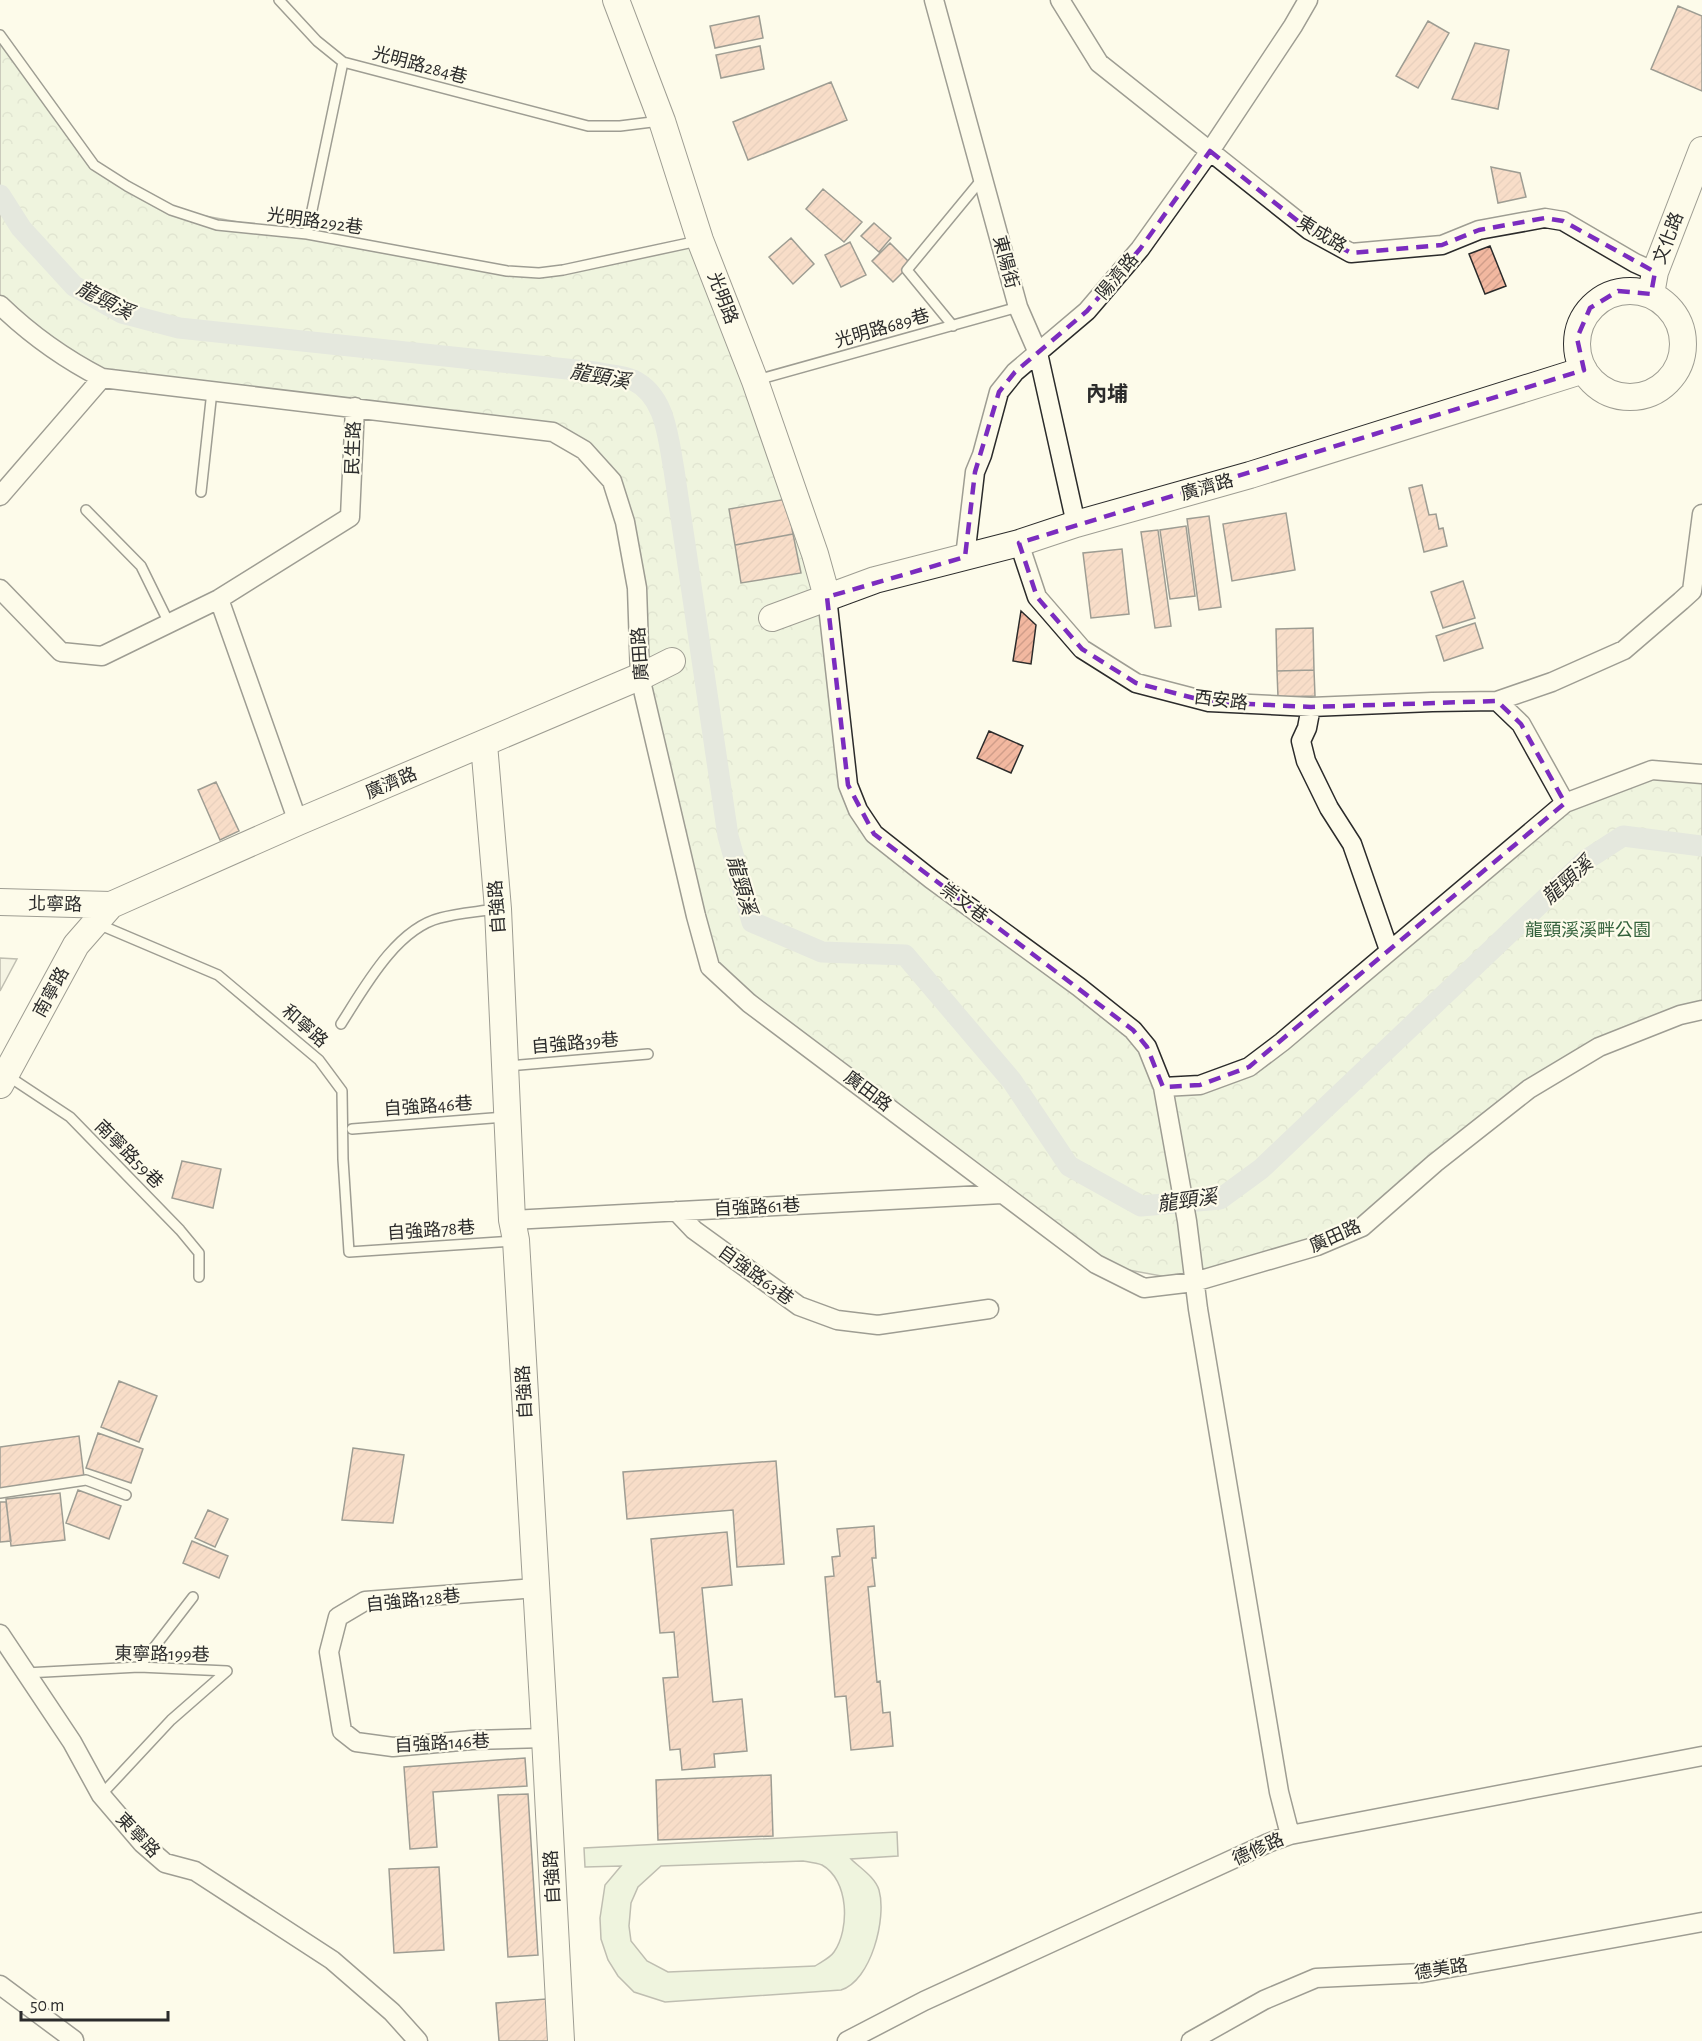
<svg xmlns="http://www.w3.org/2000/svg" width="1702" height="2041" font-family="'Alegreya Sans','Noto Sans TC',sans-serif">
<style>
.green{fill:#deebd1;stroke:#74746e;stroke-width:1.5;fill-rule:evenodd}
.park{fill:url(#park-crowns);stroke:#74746e;stroke-width:1.5}
.parking{fill:#eceadb;stroke:#74746e;stroke-width:1.5}
.lines{fill:none;stroke-linecap:round;stroke-linejoin:round}
.canal{stroke:#c7d0d0;stroke-width:21}
.building{fill:url(#building-hatch);stroke:#2b2b2b;stroke-width:1.5}
.lane-casing{stroke:#2b2b2b;stroke-width:12}
.street-casing{stroke:#2b2b2b;stroke-width:21}
.secondary-casing{stroke:#2b2b2b;stroke-width:28}
.lane{stroke:#fdfbea;stroke-width:9}
.street{stroke:#fdfbea;stroke-width:18}
.secondary{stroke:#fdfbea;stroke-width:26}
.marked{fill:none;stroke:#7b2cbf;stroke-width:4.5;stroke-dasharray:12 8;stroke-linejoin:round}
.labels{text-anchor:middle;stroke-width:4.5;stroke-linejoin:round;paint-order:stroke}
.street-label{font-size:18px;fill:#2b2b2b;stroke:#fdfbea}
.park-label{font-size:18px;fill:#34623c;stroke:#fdfbea}
.water-label{font-size:20px;font-style:italic;fill:#2b2b2b;stroke:#fdfbea}
.quarter-label{font-size:21px;font-weight:bold;fill:#2b2b2b;stroke:#fdfbea}
</style>
<defs>
<pattern id="park-crowns" width="20" height="18" patternUnits="userSpaceOnUse" patternTransform="scale(1.5)"><rect width="20" height="18" fill="#deebd1"/><path d="M2 6a3 3 0 1 1 6 0M12 15a3 3 0 1 1 6 0" fill="none" stroke="#bfcab4"/></pattern>
<pattern id="building-hatch" width="6" height="6" patternUnits="userSpaceOnUse" patternTransform="scale(1.5)"><rect width="6" height="6" fill="#f2b8a0"/><path d="M-1 1l2-2M0 6l6-6M5 7l2-2" fill="none" stroke="#d09e8a"/></pattern>
</defs>
<rect width="100%" height="100%" fill="#fdfbea"/>
<path class="green" d="M 897,1832 L 898,1856 L 851,1859 C 860,1868 875,1877 879,1890 C 887,1918 871,1981 841,1990 L 665,2002 L 634,1992 L 618,1976 L 608,1960 L 601,1939 L 600,1918 L 605,1885 L 621,1866 L 585,1867 L 584,1848 ZM 803,1861 C 809,1862 817,1863 822,1865 C 849,1880 850,1929 834,1952 C 830,1958 821,1962 815,1966 L 668,1972 L 647,1961 L 631,1941 L 629,1926 L 631,1903 L 638,1887 L 661,1866 Z"/>
<path class="park" d="M 0,35 L 94,165 L 172,210 L 507,271 L 539,273 L 700,240 L 832,592 L 848,785 L 874,834 L 1133,1030 L 1163,1087 L 1249,1067 L 1565,803 L 1652,770 L 1702,774 L 1702,1010 L 1529,1089 L 1362,1227 L 1194,1282 L 1096,1264 L 710,967 L 640,677 L 637,588 L 612,481 L 553,432 L 102,378 L 0,305 Z"/>
<path class="parking" d="M 0,958 L 17,959 L 0,991 Z"/>
<g class="lines">
<path class="canal" d="M 0,195 L 21,228 L 74,286 L 122,313 L 179,328 L 595,372 C 607,375 622,375 633,380 C 666,396 668,438 674,470 L 728,836 L 752,922 L 822,952 L 905,955 L 1012,1081 L 1069,1166 L 1141,1206 L 1220,1199 L 1261,1169 L 1586,860 L 1623,836 L 1702,846"/>
</g>
<path class="building" d="M 1678,6 L 1702,16 L 1702,91 L 1651,69 Z
M 759,16 L 763,38 L 715,48 L 710,26 Z
M 1428,21 L 1449,33 L 1418,88 L 1396,76 Z
M 1475,43 L 1509,50 L 1498,109 L 1452,99 Z
M 760,46 L 764,69 L 721,78 L 716,55 Z
M 831,82 L 847,120 L 748,160 L 733,122 Z
M 1491,167 L 1520,173 L 1526,197 L 1498,203 Z
M 823,189 L 862,222 L 844,242 L 806,209 Z
M 874,223 L 891,238 L 879,252 L 861,236 Z
M 791,238 L 814,264 L 793,284 L 769,257 Z
M 850,242 L 866,275 L 841,287 L 825,255 Z
M 890,243 L 911,264 L 893,282 L 872,261 Z
M 1490,246 L 1506,286 L 1485,294 L 1469,254 Z
M 1422,485 L 1429,515 L 1436,514 L 1439,529 L 1443,528 L 1447,546 L 1424,552 L 1409,488 Z
M 787,499 L 793,534 L 735,545 L 729,509 Z
M 1286,513 L 1295,570 L 1232,581 L 1223,524 Z
M 1209,516 L 1221,607 L 1199,610 L 1187,519 Z
M 1186,526 L 1195,596 L 1170,599 L 1160,530 Z
M 1158,530 L 1171,626 L 1155,628 L 1141,532 Z
M 793,534 L 801,573 L 741,583 L 735,545 Z
M 1122,549 L 1129,614 L 1091,618 L 1083,553 Z
M 1463,581 L 1475,618 L 1443,628 L 1431,592 Z
M 1021,611 L 1036,625 L 1031,664 L 1013,661 Z
M 1475,623 L 1483,648 L 1444,661 L 1436,636 Z
M 1313,628 L 1314,670 L 1277,671 L 1276,629 Z
M 1314,670 L 1315,696 L 1278,697 L 1277,671 Z
M 989,731 L 1023,746 L 1011,773 L 977,758 Z
M 216,782 L 239,831 L 220,840 L 198,790 Z
M 182,1161 L 221,1169 L 213,1208 L 172,1198 Z
M 119,1381 L 157,1396 L 139,1442 L 101,1427 Z
M 98,1433 L 143,1449 L 131,1483 L 86,1468 Z
M 79,1436 L 84,1477 L 0,1489 L 0,1447 Z
M 353,1448 L 404,1455 L 393,1523 L 342,1520 Z
M 776,1461 L 784,1564 L 737,1567 L 733,1510 L 627,1519 L 623,1472 Z
M 78,1490 L 121,1506 L 109,1539 L 66,1523 Z
M 60,1493 L 65,1540 L 11,1546 L 6,1499 Z
M 0,1502 L 6,1502 L 11,1541 L 0,1542 Z
M 208,1510 L 228,1519 L 215,1547 L 195,1538 Z
M 874,1526 L 876,1558 L 872,1558 L 875,1586 L 868,1587 L 877,1682 L 880,1681 L 883,1713 L 890,1712 L 893,1746 L 851,1750 L 846,1696 L 835,1697 L 825,1577 L 834,1576 L 832,1557 L 840,1556 L 837,1529 Z
M 727,1532 L 732,1585 L 702,1588 L 713,1702 L 742,1699 L 747,1751 L 714,1754 L 715,1767 L 682,1770 L 680,1749 L 670,1750 L 663,1678 L 678,1677 L 674,1632 L 660,1633 L 651,1539 Z
M 192,1541 L 228,1556 L 219,1578 L 183,1563 Z
M 525,1758 L 527,1786 L 433,1792 L 437,1847 L 410,1849 L 404,1767 Z
M 771,1775 L 773,1836 L 658,1840 L 656,1780 Z
M 528,1794 L 538,1955 L 508,1957 L 498,1795 Z
M 439,1867 L 444,1950 L 394,1953 L 389,1869 Z
M 546,1999 L 549,2041 L 499,2041 L 496,2003 Z"/>
<g class="lines">
<g class="lane-casing">
<path id="lane" d="M 279,0 L 317,41 L 343,62
M 0,35 L 94,165 L 127,186 L 171,210 L 217,225 L 307,234 L 507,271 L 539,273 L 563,270 L 698,241
M 307,234 L 343,62 L 588,126 L 620,126 L 660,121
M 953,326 L 907,270 L 982,179
M 757,380 L 1018,307
M 201,492 L 212,391
M 86,510 L 141,566 L 169,623
M 98,924 L 218,975 L 319,1060 L 342,1091 L 343,1159 L 349,1252 L 514,1241
M 341,1024 C 364,988 396,929 440,918 C 458,913 477,912 495,909
M 507,1066 L 648,1054
M 8,1076 L 70,1117 L 180,1230 L 199,1253 L 199,1277
M 352,1129 L 505,1117
M 0,1493 L 86,1480 L 126,1495
M 139,1667 L 193,1597
M 26,1673 L 139,1667 L 227,1671 L 171,1720 L 101,1795"/>
</g>
<g class="street-casing">
<path id="street" d="M 934,0 L 1018,307 L 1038,353 L 1076,524
M 1060,0 L 1099,63 L 1309,230 L 1351,253 L 1442,245 L 1479,230 L 1545,218 L 1563,221 L 1635,263 L 1655,272
M 0,305 C 30,334 65,359 102,378 L 553,432 L 584,450 L 612,481 L 625,522 L 637,588 L 640,677 L 696,916 L 710,967 L 749,1003 L 1096,1264 L 1144,1288 L 1194,1282 L 1317,1246 L 1362,1227 L 1435,1163 L 1529,1089 L 1599,1047 L 1680,1015 L 1702,1010
M 0,496 L 102,378
M 1019,543 L 1037,597 L 1082,649 L 1136,683 L 1209,702 L 1311,707 L 1432,702 L 1497,701 L 1552,682 L 1624,650 L 1681,601 L 1692,591 L 1702,514
M 965,557 L 975,472 L 982,455 L 999,392 L 1015,372 L 1087,311 L 1140,249 L 1210,151 L 1293,26 L 1308,0
M 0,589 L 61,652 L 102,656 L 219,599 L 350,517 L 355,407
M 827,597 L 848,785 L 858,810 L 874,834 L 931,879 L 1079,987 L 1133,1030 L 1147,1047 L 1163,1087 L 1187,1221 L 1198,1309 L 1279,1792 L 1290,1835
M 219,599 L 298,822
M 1497,701 L 1521,724 L 1565,803
M 1311,707 L 1307,728 L 1301,741 L 1306,761 L 1329,808 L 1352,844 L 1389,950
M 1163,1087 L 1200,1085 L 1249,1067 L 1282,1042 L 1565,803 L 1652,770 L 1702,774
M 676,1211 L 694,1230 L 799,1306 L 837,1320 L 878,1325 L 989,1309
M 512,1220 L 1002,1194
M 536,1588 L 365,1601 L 338,1617 L 329,1652 L 342,1731 L 356,1742 L 393,1747 L 472,1740 L 545,1738
M 0,1634 L 72,1742 L 101,1795 L 142,1843 L 165,1863 L 195,1871 L 332,1960 L 392,2012 L 418,2041
M 0,1985 L 74,2040
M 847,2041 L 924,2001 L 1268,1843 L 1290,1835 L 1702,1756
M 1191,2041 L 1264,2000 L 1316,1978 L 1422,1973 L 1702,1922"/>
</g>
<g class="secondary-casing">
<path id="secondary" d="M 616,0 L 662,121 L 700,240 L 755,381 L 815,554 L 827,597
M1577 344a53 53 0 1 1 106 0a53 53 0 1 1-106 0Z
M 1651,294 L 1655,272 L 1702,150
M 772,618 L 875,580 L 1019,543 L 1076,524 L 1250,475 L 1584,370
M 484,744 L 498,909 L 512,1220 L 516,1240 L 545,1738 L 561,2041
M 0,902 L 111,905 L 298,822 L 646,674 L 672,661
M 0,1085 L 76,945 L 111,905"/>
</g>
<use href="#lane" class="lane"/>
<use href="#street" class="street"/>
<use href="#secondary" class="secondary"/>
</g>
<path d="M0 0H1702V2041H0ZM 1210,151 L 1309,230 L 1351,253 L 1442,245 L 1479,230 L 1545,218 L 1563,221 L 1655,272 L 1651,294 L 1618,291 L 1590,308 L 1577,338 L 1584,370 L 1019,543 L 1037,597 L 1082,649 L 1136,683 L 1209,702 L 1311,707 L 1497,701 L 1521,724 L 1565,803 L 1249,1067 L 1200,1085 L 1163,1087 L 1147,1047 L 1133,1030 L 874,834 L 848,785 L 827,597 L 965,557 L 975,472 L 999,392 L 1015,372 L 1087,311 L 1140,249 Z" fill="#fdfbea" fill-opacity=".55" fill-rule="evenodd"/>
<path class="marked" d="M 1210,151 L 1309,230 L 1351,253 L 1442,245 L 1479,230 L 1545,218 L 1563,221 L 1655,272 L 1651,294 L 1618,291 L 1590,308 L 1577,338 L 1584,370 L 1019,543 L 1037,597 L 1082,649 L 1136,683 L 1209,702 L 1311,707 L 1497,701 L 1521,724 L 1565,803 L 1249,1067 L 1200,1085 L 1163,1087 L 1147,1047 L 1133,1030 L 874,834 L 848,785 L 827,597 L 965,557 L 975,472 L 999,392 L 1015,372 L 1087,311 L 1140,249 Z"/>
<g class="labels">
<g class="street-label">
<text transform="translate(420 65) rotate(15)" y="6">光明路284巷</text>
<text transform="translate(315 221) rotate(8)" y="6">光明路292巷</text>
<text transform="translate(1322 234) rotate(31)" y="6">東成路</text>
<text transform="translate(1668 238) rotate(-69)" y="6">文化路</text>
<text transform="translate(1006 262) rotate(75)" y="6">東陽街</text>
<text transform="translate(1117 276) rotate(-50)" y="6">陽濟路</text>
<text transform="translate(723 298) rotate(69)" y="6">光明路</text>
<text transform="translate(882 328) rotate(-16)" y="6">光明路689巷</text>
<text transform="translate(353 448) rotate(-88)" y="6">民生路</text>
<text transform="translate(1207 487) rotate(-16)" y="6">廣濟路</text>
<text transform="translate(640 654) rotate(-94)" y="6">廣田路</text>
<text transform="translate(1221 700) rotate(7)" y="6">西安路</text>
<text transform="translate(391 783) rotate(-23)" y="6">廣濟路</text>
<text transform="translate(964 903) rotate(36)" y="6">崇文巷</text>
<text transform="translate(55 904) rotate(1)" y="6">北寧路</text>
<text transform="translate(497 907) rotate(-94)" y="6">自強路</text>
<text transform="translate(51 992) rotate(-61)" y="6">南寧路</text>
<text transform="translate(305 1026) rotate(41)" y="6">和寧路</text>
<text transform="translate(575 1043) rotate(-5)" y="6">自強路39巷</text>
<text transform="translate(868 1091) rotate(37)" y="6">廣田路</text>
<text transform="translate(428 1106) rotate(-4)" y="6">自強路46巷</text>
<text transform="translate(129 1154) rotate(45)" y="6">南寧路59巷</text>
<text transform="translate(757 1207) rotate(-3)" y="6">自強路61巷</text>
<text transform="translate(431 1230) rotate(-4)" y="6">自強路78巷</text>
<text transform="translate(1335 1236) rotate(-24)" y="6">廣田路</text>
<text transform="translate(756 1275) rotate(36)" y="6">自強路63巷</text>
<text transform="translate(524 1392) rotate(-93)" y="6">自強路</text>
<text transform="translate(413 1600) rotate(-6)" y="6">自強路128巷</text>
<text transform="translate(162 1654) rotate(1)" y="6">東寧路199巷</text>
<text transform="translate(442 1743) rotate(-3)" y="6">自強路146巷</text>
<text transform="translate(138 1835) rotate(46)" y="6">東寧路</text>
<text transform="translate(1258 1849) rotate(-24)" y="6">德修路</text>
<text transform="translate(552 1877) rotate(-93)" y="6">自強路</text>
<text transform="translate(1441 1969) rotate(-9)" y="6">德美路</text>
</g>
<g class="park-label">
<text x="1588" y="936">龍頸溪溪畔公園</text>
</g>
<g class="water-label">
<text transform="translate(105 300) rotate(27)" y="7">龍頸溪</text>
<text transform="translate(600 376) rotate(11)" y="7">龍頸溪</text>
<text transform="translate(1567 880) rotate(-42)" y="7">龍頸溪</text>
<text transform="translate(742 885) rotate(74)" y="7">龍頸溪</text>
<text transform="translate(1187 1200) rotate(-8)" y="7">龍頸溪</text>
</g>
<g class="quarter-label">
<text x="1107" y="401">內埔</text>
</g>
</g>
<path d="M21 2011v9h147v-9" fill="none" stroke="#2b2b2b" stroke-width="3"/>
<text x="30" y="2011" font-size="18" fill="#2b2b2b" stroke="#fdfbea" stroke-width="4.5" paint-order="stroke">50 m</text>
</svg>
